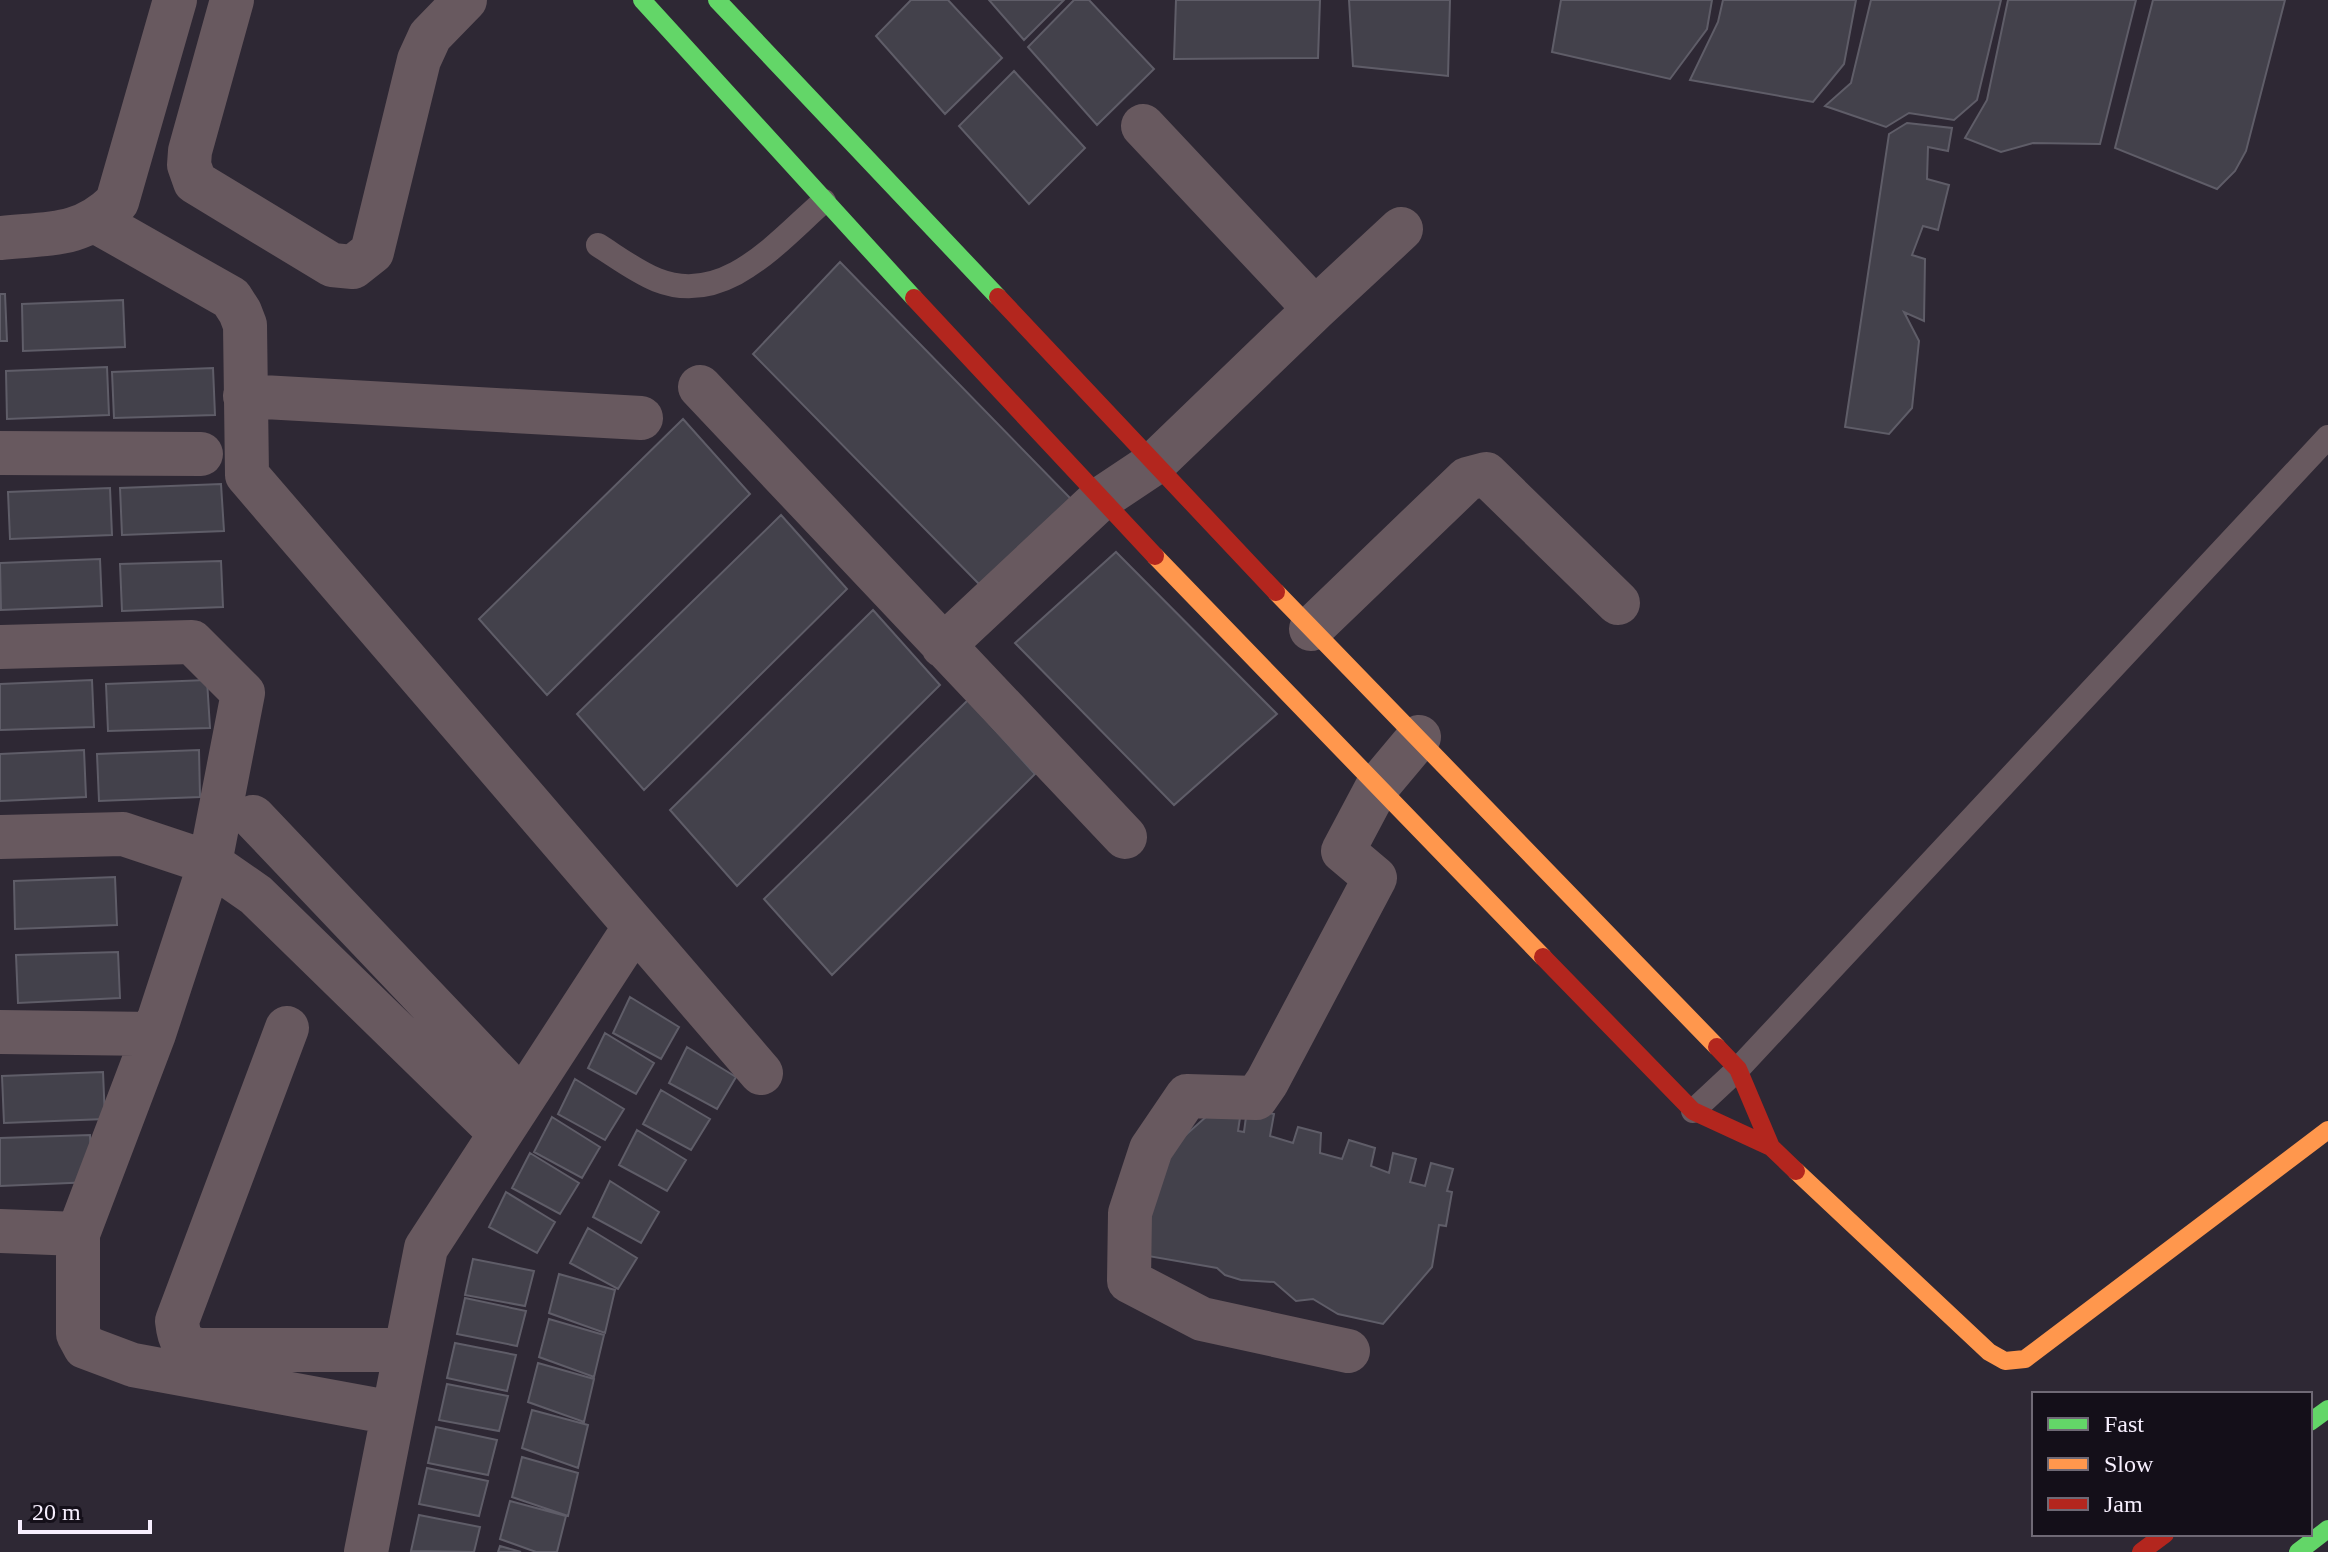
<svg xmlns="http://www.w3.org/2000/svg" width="2328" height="1552" font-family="'Times New Roman',serif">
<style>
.building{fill:#43414b;stroke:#5f5d68;stroke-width:2}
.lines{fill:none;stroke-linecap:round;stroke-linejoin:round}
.lane{stroke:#68595f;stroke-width:24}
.street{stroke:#68595f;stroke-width:44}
.fast{stroke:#63d668;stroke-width:18}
.slow{stroke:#ff974d;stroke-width:18}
.jam{stroke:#b3261e;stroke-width:18}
</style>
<rect width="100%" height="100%" fill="#2e2834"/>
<path class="building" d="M 911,0 L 948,0 L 1002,58 L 945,114 L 876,36 Z
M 989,0 L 1064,0 L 1024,40 Z
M 1074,0 L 1089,0 L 1154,69 L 1097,125 L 1028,47 Z
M 1176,0 L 1320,0 L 1318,58 L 1174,59 Z
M 1349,0 L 1450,0 L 1448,76 L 1353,66 Z
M 1561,0 L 1712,0 L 1707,29 L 1670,79 L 1552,52 Z
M 1723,0 L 1856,0 L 1844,64 L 1813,102 L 1690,80 L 1718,22 Z
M 1871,0 L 2001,0 L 1977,100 L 1954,120 L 1909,113 L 1886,127 L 1825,106 L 1851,83 Z
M 2008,0 L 2136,0 L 2100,144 L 2033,143 L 2001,152 L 1965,138 L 1987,100 Z
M 2153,0 L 2285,0 L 2246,151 L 2235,171 L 2217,189 L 2115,148 Z
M 1014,71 L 1085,148 L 1029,204 L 959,126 Z
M 1907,123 L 1952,128 L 1948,151 L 1928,147 L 1927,179 L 1949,185 L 1938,230 L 1923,226 L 1912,255 L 1925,259 L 1924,321 L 1904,312 L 1919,341 L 1912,408 L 1889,434 L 1845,427 L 1889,134 Z
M 840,262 L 1071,499 L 981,586 L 753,354 Z
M 0,294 L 5,294 L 7,341 L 0,341 Z
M 123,300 L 125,347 L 23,351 L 22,304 Z
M 107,367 L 109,415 L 7,419 L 6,371 Z
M 213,368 L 215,415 L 114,418 L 112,372 Z
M 683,419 L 750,494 L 547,695 L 479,619 Z
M 221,484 L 224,531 L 122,535 L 120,488 Z
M 110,488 L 112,535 L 10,539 L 8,492 Z
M 781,515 L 847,589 L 644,790 L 577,714 Z
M 1116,552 L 1277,714 L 1174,805 L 1015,643 Z
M 100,559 L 102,606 L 1,610 L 0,563 Z
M 221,561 L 223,607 L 122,611 L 120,564 Z
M 873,610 L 940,685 L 737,886 L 670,810 Z
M 92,680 L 94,727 L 0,730 L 0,684 Z
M 207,680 L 210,728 L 108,731 L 106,684 Z
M 968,700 L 1035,774 L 832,975 L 764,899 Z
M 84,750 L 86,797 L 0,801 L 0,754 Z
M 199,750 L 200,797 L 99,801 L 97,754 Z
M 115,877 L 117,925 L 15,929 L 14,881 Z
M 118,952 L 120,998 L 18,1003 L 16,955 Z
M 630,997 L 679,1027 L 661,1059 L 613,1033 Z
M 605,1033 L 654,1063 L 636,1094 L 588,1068 Z
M 687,1047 L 736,1077 L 717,1109 L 669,1083 Z
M 103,1072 L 105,1119 L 4,1123 L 2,1076 Z
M 575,1079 L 624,1109 L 605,1140 L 558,1114 Z
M 661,1090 L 710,1119 L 691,1150 L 643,1124 Z
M 1217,1107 L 1241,1111 L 1238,1131 L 1244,1132 L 1247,1109 L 1274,1114 L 1270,1136 L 1293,1143 L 1298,1127 L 1321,1133 L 1320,1153 L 1342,1159 L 1349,1140 L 1375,1148 L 1371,1166 L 1389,1173 L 1393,1153 L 1416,1159 L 1410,1182 L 1425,1186 L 1431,1163 L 1453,1169 L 1447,1191 L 1452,1192 L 1446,1226 L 1439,1225 L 1432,1267 L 1383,1324 L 1338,1314 L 1313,1299 L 1296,1301 L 1274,1282 L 1241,1280 L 1225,1275 L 1217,1268 L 1148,1256 L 1146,1242 L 1161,1157 Z
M 552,1117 L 600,1147 L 582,1178 L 534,1152 Z
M 637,1130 L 686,1160 L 667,1191 L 619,1165 Z
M 90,1135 L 92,1182 L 0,1186 L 0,1138 Z
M 530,1153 L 579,1183 L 560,1214 L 512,1188 Z
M 610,1181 L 659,1212 L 641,1243 L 593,1217 Z
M 506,1192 L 555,1222 L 537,1253 L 489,1227 Z
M 588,1228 L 637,1258 L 618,1289 L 570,1263 Z
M 473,1259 L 534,1271 L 525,1306 L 465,1295 Z
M 559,1274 L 615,1290 L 605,1333 L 549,1313 Z
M 465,1298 L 526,1311 L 517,1346 L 457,1334 Z
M 549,1319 L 604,1335 L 594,1377 L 539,1357 Z
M 455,1343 L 516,1355 L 507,1391 L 447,1378 Z
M 538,1363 L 594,1379 L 584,1422 L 528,1402 Z
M 447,1384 L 508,1396 L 499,1431 L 439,1420 Z
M 532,1410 L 588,1425 L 578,1468 L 522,1448 Z
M 436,1427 L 497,1440 L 488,1475 L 428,1463 Z
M 522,1457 L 578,1473 L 568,1516 L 512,1497 Z
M 427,1468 L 488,1481 L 479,1516 L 419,1504 Z
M 510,1501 L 566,1516 L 557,1552 L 536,1552 L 500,1539 Z
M 419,1515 L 480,1527 L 474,1552 L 411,1551 Z
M 500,1546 L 521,1552 L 498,1552 Z"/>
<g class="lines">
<path class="lane" d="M 598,245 C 617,257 637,272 657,280 C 725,307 778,241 824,201
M 1693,1111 L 1738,1069 L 2328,437"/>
<path class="street" d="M 232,0 L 190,151 L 189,165 L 195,182 L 332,265 L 353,267 L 372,252 L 419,60 L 430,36 L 465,0
M 1143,126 L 1315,309 L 1401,229
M 97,222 L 231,298 L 240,312 L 245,325 L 247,475 L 761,1073
M 0,238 C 47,233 81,238 117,202 L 175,0
M 700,387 L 1125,837
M 245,396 L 641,418
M 0,453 L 201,454
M 1311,629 L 1467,479 L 1486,474 L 1618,603
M 943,646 L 1099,500 L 1156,462 L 1315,309
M 0,647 L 192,642 L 243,693 L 210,863 L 154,1034 L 78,1234 L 78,1334 L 85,1347 L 133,1365 L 393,1413
M 253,817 L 522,1100
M 0,837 L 123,834 L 210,863 L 256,895 L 500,1133
M 287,1028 L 177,1321 C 179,1339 181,1345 199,1350 L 406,1350
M 0,1032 L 154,1034
M 0,1231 L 78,1234
M 1348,1351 L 1202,1319 L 1129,1281 L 1130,1213 L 1151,1149 L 1187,1096 L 1256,1098 L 1267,1082 L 1375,878 L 1343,851 L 1377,787 L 1419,737
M 366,1552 L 426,1248 L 634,928"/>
<path class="fast" d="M 642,0 L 914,298
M 717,0 L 998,297
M 2310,1422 L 2328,1409
M 2298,1552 L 2328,1529"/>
<path class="slow" d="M 1155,556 L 1543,957
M 1276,592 L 1717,1047
M 1796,1171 L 1989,1352 L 2005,1361 L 2025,1359 L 2328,1130"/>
<path class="jam" d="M 998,297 L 1276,592
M 914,298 L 1155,556
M 1543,957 L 1693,1111 L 1771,1147 L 1796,1171
M 1717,1047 L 1738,1069 L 1771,1147
M 2141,1552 L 2165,1534"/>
</g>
<rect x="2032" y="1392" width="280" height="144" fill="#140f19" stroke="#6f6975" stroke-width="2"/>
<rect x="2048" y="1418" width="40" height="12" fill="#63d668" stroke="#6f6975" stroke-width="2"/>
<text x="2104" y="1432" font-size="24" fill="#f7effe">Fast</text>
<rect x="2048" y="1458" width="40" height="12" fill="#ff974d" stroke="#6f6975" stroke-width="2"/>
<text x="2104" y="1472" font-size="24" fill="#f7effe">Slow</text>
<rect x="2048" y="1498" width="40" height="12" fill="#b3261e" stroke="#6f6975" stroke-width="2"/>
<text x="2104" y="1512" font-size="24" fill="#f7effe">Jam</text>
<path d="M20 1520v12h130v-12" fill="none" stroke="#f7effe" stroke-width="4"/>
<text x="32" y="1520" font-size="24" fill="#f7effe" stroke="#140f19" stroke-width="6" paint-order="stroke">20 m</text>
</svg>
